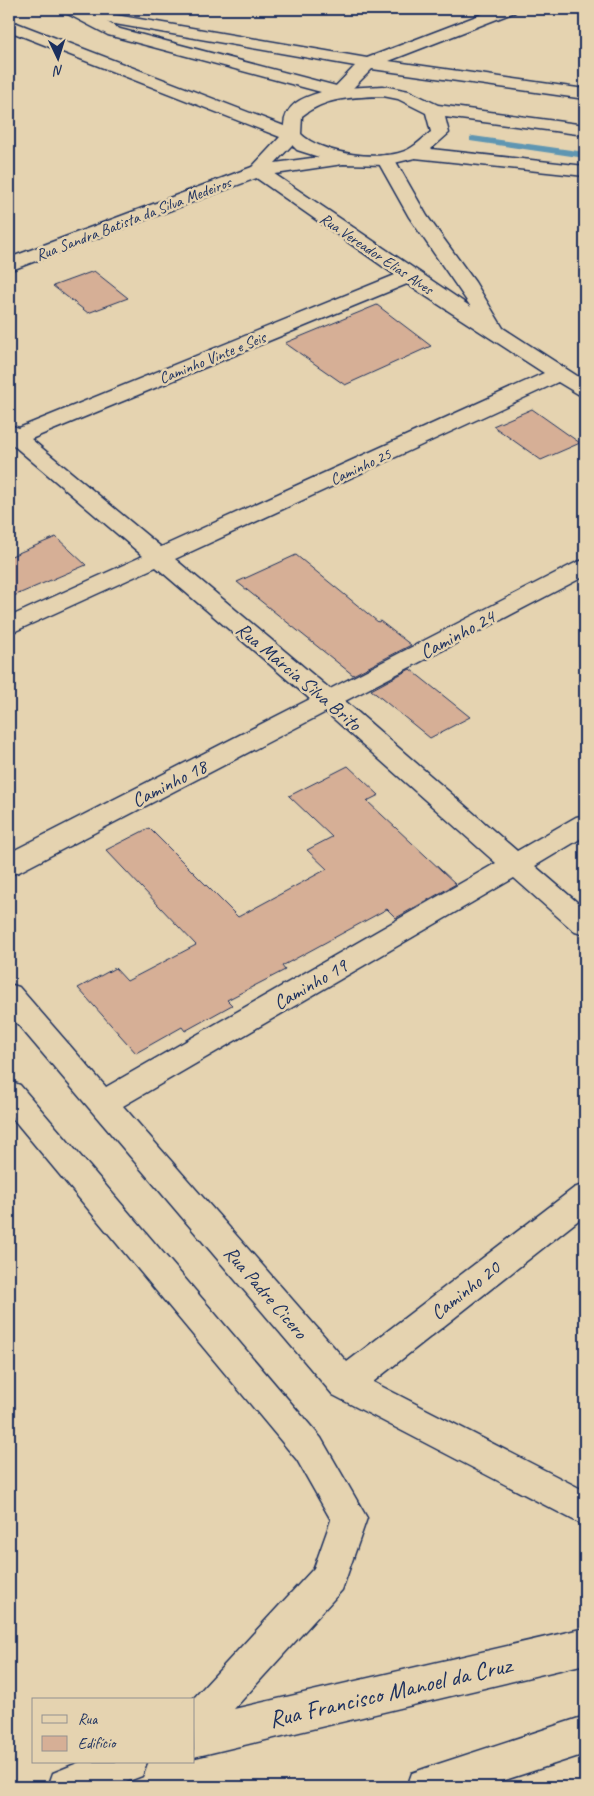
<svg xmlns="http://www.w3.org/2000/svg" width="594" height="1796" font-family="Caveat,sans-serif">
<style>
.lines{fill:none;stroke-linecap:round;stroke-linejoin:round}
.stream{fill:#5f96b2;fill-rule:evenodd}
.building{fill:#d6af96;stroke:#1b2f5e}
.street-casing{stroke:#1b2f5e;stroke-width:3}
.secondary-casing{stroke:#1b2f5e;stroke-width:3}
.street{fill:#e5d3b0;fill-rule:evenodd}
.secondary{fill:#e5d3b0;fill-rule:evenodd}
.labels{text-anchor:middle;stroke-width:5;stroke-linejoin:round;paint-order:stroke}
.far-street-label{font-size:16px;fill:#1b2f5e;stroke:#e5d3b0}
.street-label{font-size:20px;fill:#1b2f5e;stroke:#e5d3b0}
.near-street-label{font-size:24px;fill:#1b2f5e;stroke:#e5d3b0}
</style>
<rect width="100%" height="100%" fill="#e5d3b0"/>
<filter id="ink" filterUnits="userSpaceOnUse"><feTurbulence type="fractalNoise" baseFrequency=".02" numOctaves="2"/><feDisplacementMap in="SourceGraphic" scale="10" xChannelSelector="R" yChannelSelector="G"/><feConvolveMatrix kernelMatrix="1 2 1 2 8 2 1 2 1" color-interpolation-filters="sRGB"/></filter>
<g filter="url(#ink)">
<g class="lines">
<path class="stream" d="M 473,136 L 585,152 L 585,158 L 470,141 L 470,137 Z"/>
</g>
<path class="building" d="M 94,271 L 128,298 L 88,313 L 53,286 Z
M 377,305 L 431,346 L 345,385 L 285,343 Z
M 532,409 L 580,443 L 541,460 L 493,426 Z
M 56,537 L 86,565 L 9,598 L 9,557 Z
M 296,555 L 378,622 L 380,621 L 411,645 L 353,675 L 237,582 Z
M 410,669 L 470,717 L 430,738 L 371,690 Z
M 348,766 L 379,795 L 367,801 L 456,884 L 396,918 L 387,909 L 282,966 L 285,970 L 227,1000 L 232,1005 L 185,1031 L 182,1027 L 136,1053 L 78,988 L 115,968 L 127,981 L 196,945 L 106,850 L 149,828 L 238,917 L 327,869 L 307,850 L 332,837 L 289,796 Z"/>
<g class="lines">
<g class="street-casing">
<path id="street" d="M 81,9 L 367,58 L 495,9 L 517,9 L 515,12 L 389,61 L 585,89 L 585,99 L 372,69 L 345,96 L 333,96 L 330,92 L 355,66 L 75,17 L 73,14 Z
M 386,155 L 392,156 L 395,160 L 427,216 L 475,282 L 503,328 L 585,381 L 585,396 L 578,394 L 558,382 L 175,559 L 330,689 L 577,562 L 585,560 L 585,576 L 345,701 L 517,851 L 576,817 L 585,815 L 585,836 L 535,866 L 585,909 L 585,935 L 575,932 L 514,878 L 123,1106 L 347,1362 L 574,1188 L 585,1184 L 585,1215 L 373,1382 L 585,1491 L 585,1526 L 333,1395 L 9,1014 L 9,984 L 19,987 L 106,1087 L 496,863 L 326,712 L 19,872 L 9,875 L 9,853 L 310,699 L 156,567 L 9,634 L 9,617 L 143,556 L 13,445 L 9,446 L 9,425 L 19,428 L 395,275 L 252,175 L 249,171 L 252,167 L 264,167 L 471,307 L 409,217 L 377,160 L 380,156 ZM 407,284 L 544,373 L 161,547 L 31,439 Z
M 9,1081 L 20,1085 L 321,1438 L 367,1518 L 342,1590 L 234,1709 L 585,1628 L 585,1664 L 194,1757 L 192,1700 L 314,1568 L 331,1520 L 297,1460 L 9,1114 Z
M 585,1716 L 585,1754 L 484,1787 L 407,1787 L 412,1773 L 426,1768 Z
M 80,1762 L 147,1762 L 142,1776 L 113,1787 L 48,1787 L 53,1773 Z"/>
</g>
<g class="secondary-casing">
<path id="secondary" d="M 62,9 L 82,9 L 120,29 L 344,88 L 383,86 L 409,91 L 438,105 L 585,125 L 585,135 L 445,117 L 449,133 L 431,149 L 585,166 L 585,176 L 415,158 L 386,165 L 343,164 L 262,176 L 9,271 L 9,258 L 252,167 L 280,137 L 9,31 L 9,20 L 284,126 C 285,104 302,98 321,92 L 108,35 L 64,12 ZM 383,96 L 398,99 L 426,113 L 431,132 C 424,137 417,145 409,149 C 383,163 321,154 301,134 L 302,116 C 326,97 354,97 383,96 ZM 292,145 L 297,150 L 319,157 L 275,163 Z"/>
</g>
<use href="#street" class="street"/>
<use href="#secondary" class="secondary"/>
</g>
</g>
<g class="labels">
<g class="far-street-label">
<text transform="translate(133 218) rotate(-21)" y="6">Rua Sandra Batista da Silva Medeiros</text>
<text transform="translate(377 253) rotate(34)" y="6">Rua Vereador Elias Alves</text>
<text transform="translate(212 357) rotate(-22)" y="6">Caminho Vinte e Seis</text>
<text transform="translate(360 466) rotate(-25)" y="6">Caminho 25</text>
</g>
<g class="street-label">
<text transform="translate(457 634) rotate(-28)" y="7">Caminho 24</text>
<text transform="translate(299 676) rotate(40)" y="7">Rua Márcia Silva Brito</text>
<text transform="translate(169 783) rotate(-27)" y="7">Caminho 18</text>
<text transform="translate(310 984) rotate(-30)" y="7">Caminho 19</text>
<text transform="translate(465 1290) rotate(-38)" y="7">Caminho 20</text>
<text transform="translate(266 1292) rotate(49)" y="7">Rua Padre Cicero</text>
</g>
<g class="near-street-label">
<text transform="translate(390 1692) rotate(-13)" y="8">Rua Francisco Manoel da Cruz</text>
</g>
</g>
<rect width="594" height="1796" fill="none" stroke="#e5d3b0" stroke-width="30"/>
<rect x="15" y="15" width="564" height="1766" fill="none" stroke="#1b2f5e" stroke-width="2" filter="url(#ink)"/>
<rect x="32" y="1698" width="162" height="65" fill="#e5d3b0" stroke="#94918f"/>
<rect x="42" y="1715" width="25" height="8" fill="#e5d3b0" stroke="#94918f"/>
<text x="78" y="1724" font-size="15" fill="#1b2f5e">Rua</text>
<rect x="42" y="1736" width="25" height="15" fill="#d6af96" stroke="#94918f"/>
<text x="78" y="1748" font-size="15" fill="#1b2f5e">Edifício</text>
<g transform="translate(58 58) rotate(176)" stroke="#e5d3b0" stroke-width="4" paint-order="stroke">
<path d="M0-4L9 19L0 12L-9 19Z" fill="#1b2f5e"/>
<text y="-8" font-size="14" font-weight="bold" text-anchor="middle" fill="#1b2f5e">N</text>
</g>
</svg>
